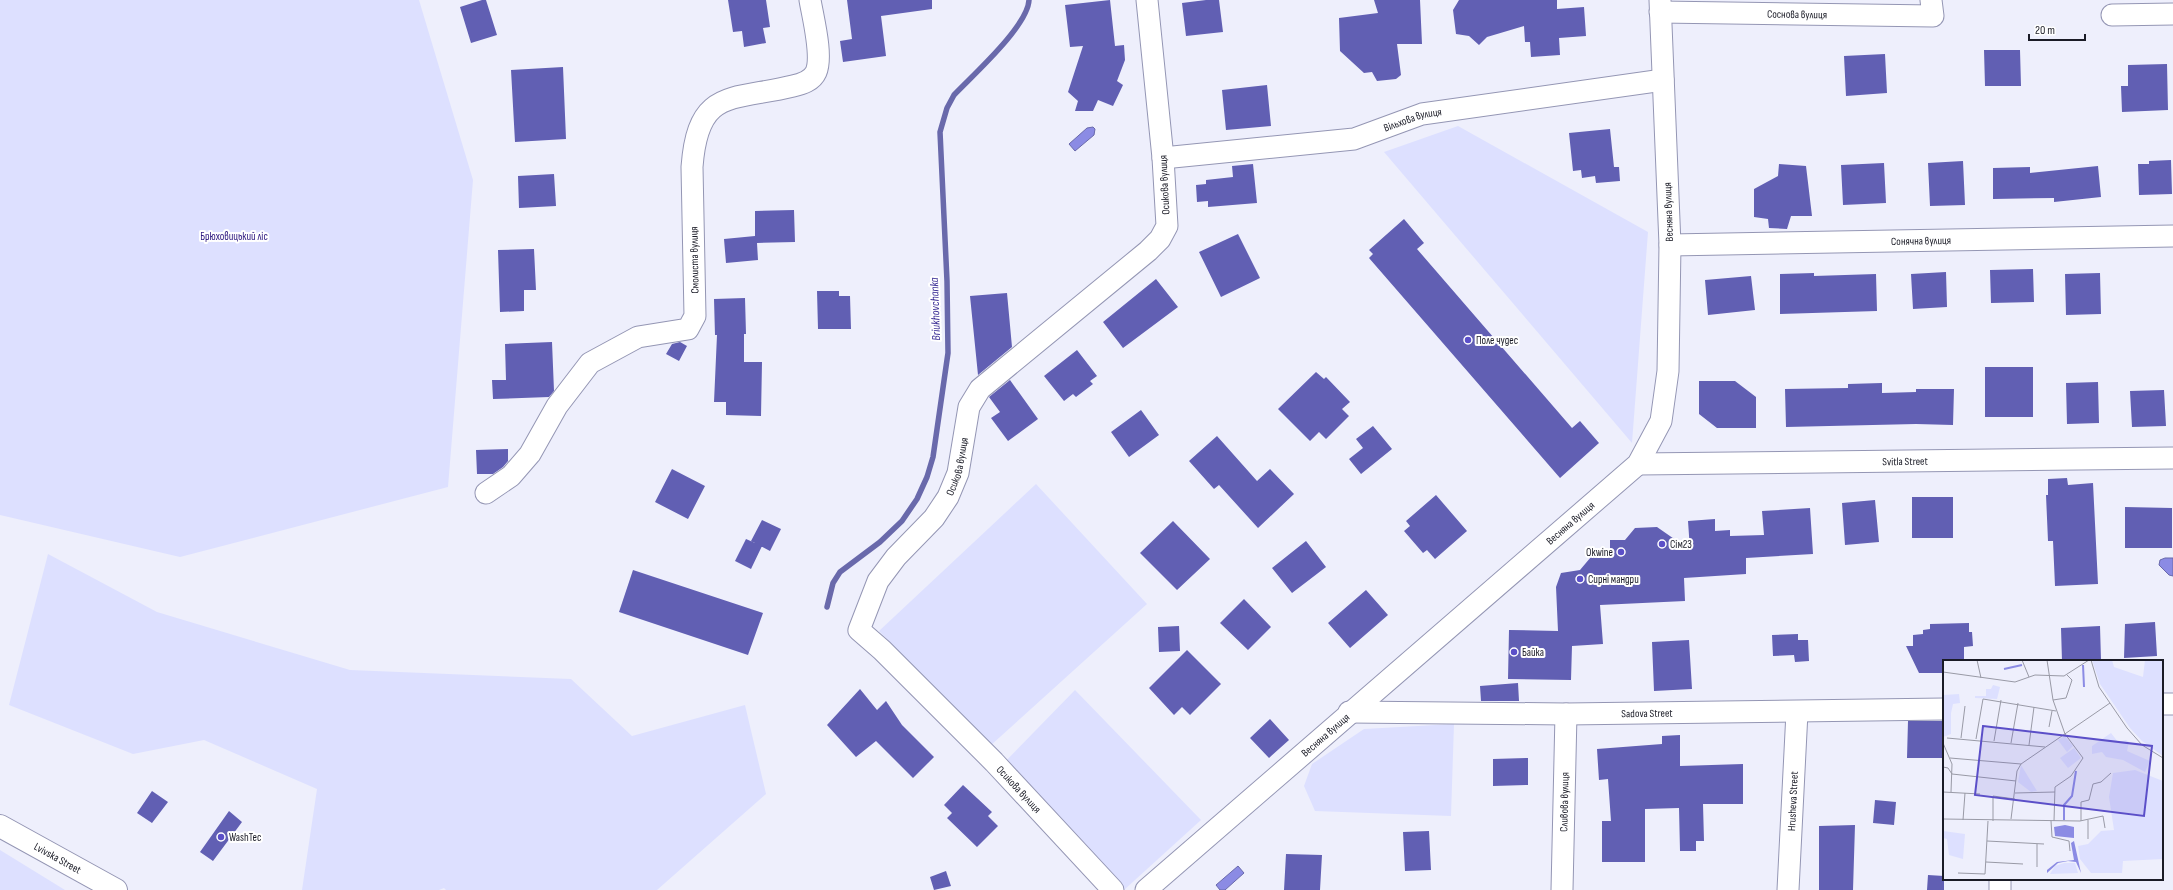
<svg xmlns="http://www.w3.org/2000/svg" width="2173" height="890" font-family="'Sofia Sans Condensed',sans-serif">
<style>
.green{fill:#dde0ff}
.water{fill:#8b8be4;stroke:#6969ab}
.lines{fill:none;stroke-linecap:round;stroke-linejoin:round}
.stream{stroke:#6969ab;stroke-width:5.5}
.building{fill:#615fb3}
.minor-casing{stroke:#9496b4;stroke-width:23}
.secondary-casing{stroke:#9496b4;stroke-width:24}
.minor{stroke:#fff;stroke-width:21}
.secondary{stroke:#fff;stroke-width:22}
.poi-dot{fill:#5b4fc8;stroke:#fff;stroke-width:1.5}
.labels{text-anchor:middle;stroke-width:4;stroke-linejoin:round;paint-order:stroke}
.street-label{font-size:11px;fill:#1a1b26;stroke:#fff}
.park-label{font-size:11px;fill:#2e1980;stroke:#fff}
.poi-label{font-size:11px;fill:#1a1b26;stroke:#fff;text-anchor:start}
.water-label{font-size:12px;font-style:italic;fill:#3d3096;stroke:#fff}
.inset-river{fill:none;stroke:#8b8be4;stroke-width:2}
.inset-road{fill:none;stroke:#999aa6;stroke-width:1}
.view{fill:#5b4fc8;fill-opacity:0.15;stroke:#5b4fc8;stroke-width:2}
.inset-edge{fill:none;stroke:#1a1b26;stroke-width:2}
</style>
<rect width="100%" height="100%" fill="#eeeffc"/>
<path class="green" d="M 0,0 L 419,0 L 473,180 L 448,487 L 180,557 L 0,515 Z
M 1458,126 L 1648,232 L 1632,443 L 1384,152 Z
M 1036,484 L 1147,604 L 990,746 L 879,631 Z
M 48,554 L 157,612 L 350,670 L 571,679 L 632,736 L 745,705 L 766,794 L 657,890 L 446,890 L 444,888 L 439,890 L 302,890 L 317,789 L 204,740 L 133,754 L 9,705 Z
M 1075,690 L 1201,820 L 1124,890 L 999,768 Z
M 1454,724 L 1451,816 L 1315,811 L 1304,786 L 1312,764 L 1364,729 Z
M 0,850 L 65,890 L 0,890 Z"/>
<path class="water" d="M 1093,127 L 1095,129 L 1094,135 L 1075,151 L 1069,144 L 1087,128 Z
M 2165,558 L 2173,558 L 2173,576 L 2169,575 L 2159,565 L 2160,560 Z
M 1238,866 L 1244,873 L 1225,890 L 1220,890 L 1216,885 Z"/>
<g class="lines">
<path class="stream" d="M 827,607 L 833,583 L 840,572 L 880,542 L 902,521 L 917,499 L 927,477 L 933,457 L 948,353 L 947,281 L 940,132 L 947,108 L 954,95 C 973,75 1028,26 1029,0"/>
</g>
<path class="building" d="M 482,0 L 486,0 L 497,35 L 471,43 L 460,7 Z
M 728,0 L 766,0 L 770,27 L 763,28 L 766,43 L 744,47 L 742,31 L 733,32 Z
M 847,0 L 932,0 L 932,9 L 881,16 L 886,56 L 843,62 L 840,41 L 852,39 Z
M 1110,0 L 1115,46 L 1124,45 L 1125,60 L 1117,81 L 1123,85 L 1113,106 L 1098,100 L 1093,111 L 1075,111 L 1078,101 L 1068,92 L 1083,46 L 1070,47 L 1065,5 Z
M 1206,0 L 1219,0 L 1223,32 L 1186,36 L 1182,3 Z
M 1374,0 L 1420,0 L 1422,44 L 1397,44 L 1401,75 L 1396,79 L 1377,81 L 1372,72 L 1364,73 L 1340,51 L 1339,18 L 1378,13 Z
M 1459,0 L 1557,0 L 1557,9 L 1584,7 L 1586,36 L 1559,38 L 1560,55 L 1531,57 L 1530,42 L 1525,42 L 1524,26 L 1487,37 L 1479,45 L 1469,36 L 1456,34 L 1453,10 Z
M 1984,50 L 2020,50 L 2021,86 L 1985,86 Z
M 1885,54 L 1887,93 L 1846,96 L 1844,56 Z
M 2167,64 L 2168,110 L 2122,112 L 2121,86 L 2128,86 L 2128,65 Z
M 563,67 L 566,139 L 515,142 L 511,70 Z
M 1267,85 L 1271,126 L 1226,130 L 1222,90 Z
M 1610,129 L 1614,167 L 1619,167 L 1620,181 L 1596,183 L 1595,176 L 1582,178 L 1581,170 L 1573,171 L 1569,133 Z
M 2171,160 L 2172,194 L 2139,195 L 2138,164 L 2149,164 L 2149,161 Z
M 1963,161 L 1965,205 L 1930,206 L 1928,163 Z
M 1884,163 L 1886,203 L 1843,205 L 1841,165 Z
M 1253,164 L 1257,203 L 1208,207 L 1208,201 L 1197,202 L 1196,185 L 1206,184 L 1206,180 L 1233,177 L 1232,166 Z
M 1779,164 L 1806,166 L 1812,216 L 1791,216 L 1787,229 L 1769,228 L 1768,219 L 1754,217 L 1754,189 L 1778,176 Z
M 2098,166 L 2101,197 L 2054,202 L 2054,198 L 1993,199 L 1993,168 L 2030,167 L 2030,173 Z
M 554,174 L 556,206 L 519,208 L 518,176 Z
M 794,210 L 795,242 L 757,243 L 758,260 L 726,263 L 724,239 L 755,236 L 755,211 Z
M 1404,219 L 1424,243 L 1417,249 L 1572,428 L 1580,421 L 1599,443 L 1560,478 L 1369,258 L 1373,254 L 1369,250 Z
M 1238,234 L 1260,278 L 1221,297 L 1199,252 Z
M 534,249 L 536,290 L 524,290 L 524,311 L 500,312 L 498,250 Z
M 2033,269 L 2034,302 L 1991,303 L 1990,270 Z
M 1946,272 L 1947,307 L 1913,309 L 1911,274 Z
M 1814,273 L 1814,276 L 1876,274 L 1877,311 L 1780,314 L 1780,274 Z
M 2100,273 L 2101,314 L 2066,315 L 2065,274 Z
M 1751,276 L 1755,310 L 1708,315 L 1705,280 Z
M 1156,279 L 1178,307 L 1123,348 L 1103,322 Z
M 817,291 L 839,291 L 839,296 L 850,296 L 851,329 L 818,329 Z
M 1007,293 L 1012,347 L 978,375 L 970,296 Z
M 745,298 L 746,334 L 744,334 L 744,362 L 762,362 L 761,416 L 726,415 L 726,402 L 714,402 L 717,335 L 715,335 L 714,299 Z
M 552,342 L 554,391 L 549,397 L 493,399 L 492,380 L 506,380 L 505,344 Z
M 680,342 L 687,346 L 679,361 L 666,354 L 672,344 Z
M 1077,350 L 1097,376 L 1090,381 L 1093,384 L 1076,397 L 1073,394 L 1064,401 L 1044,376 Z
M 1985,367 L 2033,367 L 2033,417 L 1985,417 Z
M 1316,372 L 1324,379 L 1326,377 L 1350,402 L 1342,409 L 1349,416 L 1326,439 L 1319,432 L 1310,441 L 1278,409 Z
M 1010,380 L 1038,419 L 1008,441 L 991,418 L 1000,412 L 989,397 Z
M 1699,381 L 1735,381 L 1756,397 L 1756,428 L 1717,428 L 1699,414 Z
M 2098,382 L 2099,423 L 2067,424 L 2066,383 Z
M 1882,383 L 1882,393 L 1916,392 L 1916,389 L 1954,389 L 1953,425 L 1916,424 L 1786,427 L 1785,389 L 1848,388 L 1848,384 Z
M 2164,390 L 2166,426 L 2132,427 L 2130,391 Z
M 1141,410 L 1159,435 L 1129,457 L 1111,432 Z
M 1373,426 L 1392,449 L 1361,474 L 1349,459 L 1363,448 L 1356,439 Z
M 1217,436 L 1257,481 L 1270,469 L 1294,494 L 1258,528 L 1219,485 L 1214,489 L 1189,461 Z
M 508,449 L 508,461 L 503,467 L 493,474 L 477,474 L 476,450 Z
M 672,469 L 705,486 L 688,519 L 655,502 Z
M 2067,478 L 2068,485 L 2093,483 L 2098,584 L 2055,586 L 2053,541 L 2048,541 L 2046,495 L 2048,495 L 2048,479 Z
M 1436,495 L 1467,531 L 1435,559 L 1427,550 L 1423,553 L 1404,531 L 1410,526 L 1406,521 Z
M 1912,497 L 1953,497 L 1953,538 L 1912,538 Z
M 1875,500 L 1879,542 L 1845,545 L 1842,503 Z
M 2125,507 L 2172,508 L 2172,548 L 2125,548 Z
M 1810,508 L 1813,554 L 1746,558 L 1746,574 L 1684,578 L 1685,601 L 1600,605 L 1603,644 L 1572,646 L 1571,680 L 1508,679 L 1509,630 L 1558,631 L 1556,587 L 1561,573 L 1580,570 L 1596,551 L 1610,549 L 1610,540 L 1625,540 L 1635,528 L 1657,527 L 1690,550 L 1688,521 L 1715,519 L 1715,531 L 1730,530 L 1730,536 L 1764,535 L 1762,511 Z
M 762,520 L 781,529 L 770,551 L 751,541 Z
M 1173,521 L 1210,559 L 1177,590 L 1140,553 Z
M 746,539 L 762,546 L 751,569 L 735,561 Z
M 1306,541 L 1326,567 L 1292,593 L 1272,568 Z
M 633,570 L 763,613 L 748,655 L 619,612 Z
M 1366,590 L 1388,615 L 1350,648 L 1328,623 Z
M 1244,599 L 1271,627 L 1248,650 L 1220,623 Z
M 2155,622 L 2157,656 L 2124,658 L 2125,624 Z
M 1969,623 L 1969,632 L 1972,632 L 1973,646 L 1964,647 L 1964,661 L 1944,661 L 1944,673 L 1919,673 L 1906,646 L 1913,646 L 1913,635 L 1923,634 L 1923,630 L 1930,629 L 1930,624 Z
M 1179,626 L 1180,651 L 1159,652 L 1158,627 Z
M 2100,626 L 2101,660 L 2062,661 L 2061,628 Z
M 1798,634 L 1798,640 L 1808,640 L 1809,661 L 1795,662 L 1794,655 L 1773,656 L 1772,635 Z
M 1689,640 L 1692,689 L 1654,691 L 1652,642 Z
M 1187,650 L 1221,684 L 1190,715 L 1182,707 L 1174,715 L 1149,688 Z
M 1518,683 L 1519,701 L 1481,701 L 1480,686 Z
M 860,689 L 877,710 L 886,701 L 902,725 L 934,757 L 913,778 L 876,741 L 856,757 L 827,725 Z
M 1270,719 L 1289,740 L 1269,758 L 1250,738 Z
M 1908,721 L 1944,721 L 1944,758 L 1907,758 Z
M 1680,735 L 1680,766 L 1743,764 L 1743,804 L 1703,804 L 1704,841 L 1696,841 L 1696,851 L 1680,851 L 1679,808 L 1645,809 L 1645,862 L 1602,862 L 1602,821 L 1611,821 L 1608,779 L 1599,780 L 1597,749 L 1662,744 L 1662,736 Z
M 1528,758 L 1528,785 L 1493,786 L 1493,759 Z
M 963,785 L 992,812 L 988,816 L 998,826 L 977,847 L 947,818 L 952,813 L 944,805 Z
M 152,791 L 168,802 L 152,823 L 137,813 Z
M 1875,800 L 1896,802 L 1894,825 L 1873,823 Z
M 229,811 L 242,822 L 213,861 L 200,852 Z
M 1855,825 L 1853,890 L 1819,890 L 1819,826 Z
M 1429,831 L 1431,870 L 1405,871 L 1403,832 Z
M 1286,854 L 1322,855 L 1320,890 L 1284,890 Z
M 946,871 L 951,886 L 934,890 L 930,877 Z
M 1928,875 L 1944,876 L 1944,890 L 1927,890 Z"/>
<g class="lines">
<g class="minor-casing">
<g id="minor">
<path id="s1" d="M 1660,12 L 1933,16 L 1931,0"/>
<path d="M 2112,15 L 2173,14"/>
<path id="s2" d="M 1163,158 L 1354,139 L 1422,114 L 1663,80"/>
<path id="s3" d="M 1670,245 L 2173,236"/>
<path id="s4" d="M 1638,464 L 2173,458"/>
<path d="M 486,493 L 511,476 L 530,454 L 557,406 L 590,363 L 638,337 L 688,329 L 695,316 L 692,167 C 698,88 731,101 793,86 C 802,84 812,81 816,72 C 823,56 813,18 810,0"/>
<path d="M 2162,704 L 2173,704"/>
<path id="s5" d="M 1349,712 L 1566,714 L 1944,709"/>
<path id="s6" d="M 1113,890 L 994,762 L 882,650 L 859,630 L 878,581 L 896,557 L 934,518 L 948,497 L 958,473 L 969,407 L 980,389 L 1148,251 L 1160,239 L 1167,226 L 1163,158 L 1147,0"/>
<path id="s7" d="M 1146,890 L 1638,464 L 1661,421 L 1668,371 L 1670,245 L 1660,0"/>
<path id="s8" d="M 1562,890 L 1566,714"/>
<path id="s9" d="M 1788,890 L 1797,712"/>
<path d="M 2000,890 L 2000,879"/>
</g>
</g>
<g class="secondary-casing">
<g id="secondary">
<path id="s10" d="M 0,826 L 116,890"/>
</g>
</g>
<use href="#minor" class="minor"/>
<use href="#secondary" class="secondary"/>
</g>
<g class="poi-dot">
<circle cx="1468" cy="340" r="4"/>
<circle cx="1662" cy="544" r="4"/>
<circle cx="1621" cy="552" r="4"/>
<circle cx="1580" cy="579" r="4"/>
<circle cx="1514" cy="652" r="4"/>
<circle cx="221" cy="837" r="4"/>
</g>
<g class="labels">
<g class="street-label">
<text dy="4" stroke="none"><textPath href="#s1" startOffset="137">Соснова вулиця</textPath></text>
<text dy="4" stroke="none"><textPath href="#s2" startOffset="254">Вільхова вулиця</textPath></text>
<text transform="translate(1164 185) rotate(-93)" y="4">Осикова вулиця</text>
<text transform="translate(1668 212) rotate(-92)" y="4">Весняна вулиця</text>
<text dy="4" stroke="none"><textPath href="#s3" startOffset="251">Сонячна вулиця</textPath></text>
<text transform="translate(694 260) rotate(-91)" y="4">Смолиста вулиця</text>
<text dy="4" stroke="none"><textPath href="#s4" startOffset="267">Svitla Street</textPath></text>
<text dy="4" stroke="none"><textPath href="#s6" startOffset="558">Осикова вулиця</textPath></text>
<text dy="4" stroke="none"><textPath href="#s7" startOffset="561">Весняна вулиця</textPath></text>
<text dy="4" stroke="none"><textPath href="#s5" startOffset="298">Sadova Street</textPath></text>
<text dy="4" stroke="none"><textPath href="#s7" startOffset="237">Весняна вулиця</textPath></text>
<text transform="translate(1019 789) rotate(47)" y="4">Осикова вулиця</text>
<text dy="4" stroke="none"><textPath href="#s9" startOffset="89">Hrusheva Street</textPath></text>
<text dy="4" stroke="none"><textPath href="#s8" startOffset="88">Сливова вулиця</textPath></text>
<text dy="4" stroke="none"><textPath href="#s10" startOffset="66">Lvivska Street</textPath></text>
</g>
<g class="park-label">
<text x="234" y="240">Брюховицький ліс</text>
</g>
<g class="poi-label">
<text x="1476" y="344">Поле чудес</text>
<text x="1670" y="548">Сім23</text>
<text x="1613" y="556" text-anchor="end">Okwine</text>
<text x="1588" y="583">Сирні мандри</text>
<text x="1522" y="656">Байка</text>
<text x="229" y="841">WashTec</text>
</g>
<g class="water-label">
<text transform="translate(935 309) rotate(-92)" y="4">Briukhovchanka</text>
</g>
</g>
<g transform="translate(1943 660)">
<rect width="220" height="220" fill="#eeeffc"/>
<path d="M 149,0 L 169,0 L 171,7 L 200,17 L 202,0 L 220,0 L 220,96 L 199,81 L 187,68 L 157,24 ZM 50,25 L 57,27 L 54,39 L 32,38 L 32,36 L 43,36 L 43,29 L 48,29 ZM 16,34 L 17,43 L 10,44 L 8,53 L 8,74 L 0,77 L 0,35 ZM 168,73 L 175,82 L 183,80 L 186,82 L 184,91 L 207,101 L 202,112 L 180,100 L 163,97 L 159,92 L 149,94 L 149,86 ZM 122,76 L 130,86 L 124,92 L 115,80 ZM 131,88 L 138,98 L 125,108 L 117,98 ZM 78,105 L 94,131 L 88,132 L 75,122 ZM 192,110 L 220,121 L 220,199 L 180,201 L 179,213 L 148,213 L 137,199 L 135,186 L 145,184 L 158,171 L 171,170 L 166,137 L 170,113 ZM 0,171 L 22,174 L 20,199 L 6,195 L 4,179 L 0,178 ZM 121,203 L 132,203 L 135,213 L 107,214 L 112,206 Z" fill="#dde0ff"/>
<path d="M 122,165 L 131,167 L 131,178 L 112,176 L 111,167 ZM 131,181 L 138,213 L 133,202 L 125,201 L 115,203 L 104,213 L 104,210 L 114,202 L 131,200 L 128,183 Z" fill="#8b8be4"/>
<path class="inset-river" d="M 140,5 L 141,27M 61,9 L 79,5M 121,160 L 121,145 L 129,136 L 133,111"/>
<path class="inset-road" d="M 34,0 L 38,18M 79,0 L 86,17M 104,0 L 110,40 L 122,74 L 140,98 L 128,116 L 112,127 L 111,161M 148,0 L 156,27 L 184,68 L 199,85 L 220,98M 0,12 L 72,22 L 92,15 L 121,16 L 146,0M 110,40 L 123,38 L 129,20 L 124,15M 106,67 L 109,51M 4,78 L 102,87M 18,78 L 22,46M 33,79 L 40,39 L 113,51M 51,81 L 58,40M 0,83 L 9,104 L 8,132M 68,83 L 75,43M 86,85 L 91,47M 7,98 L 78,104M 0,107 L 5,108 L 9,114 L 73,121M 0,132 L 37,134M 72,133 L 112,132M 0,159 L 137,161 L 160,156 L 162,168M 68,159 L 74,111 L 78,104 L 167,43M 20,160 L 22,133M 145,160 L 145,179M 50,161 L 50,136 L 72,139M 108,161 L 109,177 L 126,181 L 127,191M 138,161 L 138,142 L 146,140 L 150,124 L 158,122 L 168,113M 44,181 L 101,184M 94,184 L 94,207M 43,202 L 80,204M 15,213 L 42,214 L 45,161"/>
<path class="view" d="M 40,66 L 209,86 L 201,156 L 32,135 Z"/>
<rect width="220" height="220" class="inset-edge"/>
</g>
<path d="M2029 34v6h56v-6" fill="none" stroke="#1a1b26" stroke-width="2"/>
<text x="2035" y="34" font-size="12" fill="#1a1b26" stroke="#ffffff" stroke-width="3" paint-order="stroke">20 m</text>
</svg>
